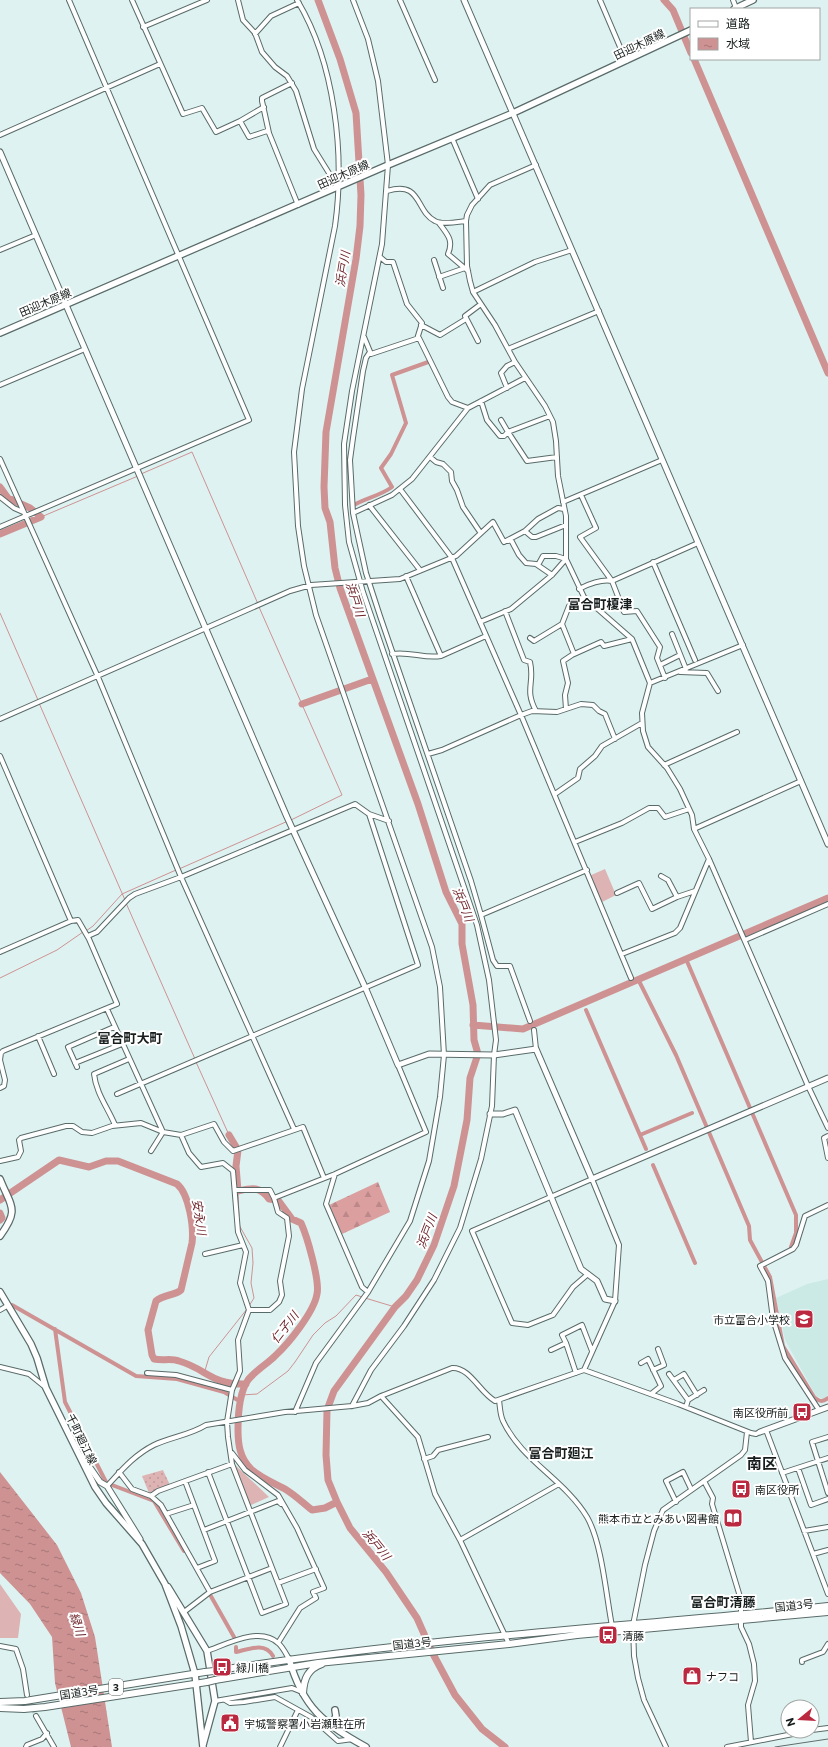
<svg xmlns="http://www.w3.org/2000/svg" width="828" height="1747" viewBox="0 0 828 1747" font-family="Commissioner,'Noto Sans JP',sans-serif">
<style>
.built{fill:#cbeae6}
.grass{fill:url(#grass-dots)}
.forest{fill:url(#forest-firs)}
.park{fill:#deb3b3}
.water{fill:url(#water-ripples)}
.lines{fill:none;stroke-linecap:round;stroke-linejoin:round}
.stream{stroke:#ce9293;stroke-width:1}
.canal{stroke:#ce9293;stroke-width:4}
.river{stroke:#ce9293;stroke-width:7}
.minor-tunnel{stroke:#b6c8c6;stroke-width:4;stroke-dasharray:4 2;stroke-linecap:butt}
.minor-casing{stroke:#596b69;stroke-width:6}
.tertiary-casing{stroke:#596b69;stroke-width:7}
.secondary-casing{stroke:#596b69;stroke-width:8}
.trunk-casing{stroke:#596b69;stroke-width:8}
.minor{stroke:#fff;stroke-width:4}
.tertiary{stroke:#fff;stroke-width:5}
.secondary{stroke:#fff;stroke-width:5.5}
.trunk{stroke:#fff;stroke-width:6}
.rail{stroke:#616d6c;stroke-width:1}
.trunk-bridge-casing{stroke:#596b69;stroke-width:8;stroke-linecap:butt}
.trunk-bridge{stroke:#fff;stroke-width:6}
.labels{text-anchor:middle;dominant-baseline:central;stroke-width:4;stroke-linejoin:round;paint-order:stroke}
.shield{fill:#fff;stroke:#5c6160;stroke-width:1}
.shield-label{font-size:10px;font-weight:bold;fill:#161d1c}
.street-label{font-size:11px;fill:#161d1c;stroke:#fff}
.poi-label{font-size:11px;fill:#161d1c;stroke:#fff;text-anchor:start}
.water-label{font-size:12px;font-style:italic;fill:#6d252b;stroke:#fff}
.quarter-label{font-size:13px;font-weight:bold;fill:#161d1c;stroke:#fff}
.district-label{font-size:15px;font-weight:bold;fill:#161d1c;stroke:#fff}
</style>
<defs>
<pattern id="grass-dots" width="8" height="8" patternUnits="userSpaceOnUse"><rect width="8" height="8" fill="#deb3b3"/><path d="M2 2h.1M6 6h.1" fill="none" stroke="#be9a99" stroke-width="1.8" stroke-linecap="round"/></pattern>
<pattern id="forest-firs" width="22" height="20" patternUnits="userSpaceOnUse"><rect width="22" height="20" fill="#dc9fa0"/><path d="M5 1l3.5 6h-7zM16 11l3.5 6h-7z" fill="#bc8889"/></pattern>
<pattern id="water-ripples" width="26" height="14" patternUnits="userSpaceOnUse"><rect width="26" height="14" fill="#ce9293"/><path d="M2 4q2-2 4 0t4 0M15 11q2-2 4 0t4 0" fill="none" stroke="#a67777"/></pattern>
</defs>
<rect width="100%" height="100%" fill="#def3f1"/>
<path class="built" d="M828,1279V1395L823,1399L816,1396L785,1340L776,1298L807,1284Z"/>
<path class="grass" d="M163,1470L170,1485L149,1493L142,1476Z"/>
<path class="forest" d="M378,1182L390,1212L342,1234L329,1205Z"/>
<path class="park" d="M605,869L616,895L602,902L589,876Z
M233,1463L269,1497L249,1506Z
M0,1584L21,1614L18,1638H0Z"/>
<path class="water" d="M0,1472L57,1545L81,1593L95,1637L112,1747H71L55,1683L52,1637L30,1604L0,1573Z"/>
<g class="lines">
<path class="stream" d="M141,474L192,452L258,604
M41,517L138,476
M259,607L342,795L291,820
M0,613L38,700
M39,703L125,900
M179,869L288,821
M126,903L195,1059
M86,931L93,926L122,894L176,870
M0,978L57,950L83,932
M196,1062L229,1135
M238,1191L239,1216
M239,1225L252,1248L253,1263L251,1283L254,1298L249,1306
M365,1298L395,1307
M204,1374L209,1357L247,1309
M242,1395L257,1394L288,1371L295,1362L313,1335L325,1323L336,1316L356,1295L362,1297"/>
<path class="canal" d="M352,506C365,498 380,496 392,487L381,468L391,454L406,423L392,375L431,361
M686,959L796,1215V1233L791,1247
M638,979L676,1055L749,1226L750,1240L770,1277L783,1346L814,1397C819,1401 822,1403 828,1398
M586,1010L646,1149
M640,1135L692,1113
M653,1165L695,1263
M12,1305L136,1376L177,1379L224,1392L241,1402
M55,1329L65,1402L106,1482
M112,1485L154,1501L184,1551
M208,1591L234,1637
M236,1647V1652C249,1649 265,1642 273,1656"/>
<path class="river" d="M318,0L340,59L356,113L361,195L360,226L356,259L326,432L324,487L325,508L330,522L335,568L340,588L418,804L446,892L462,924V944L473,1005L474,1040L478,1054L470,1078L467,1120L454,1186L434,1245L417,1280L406,1296L395,1307L334,1391L327,1410L326,1455L328,1480L337,1502L350,1528L386,1572L417,1618L432,1652L455,1695L482,1729L505,1747
M664,0L673,10L691,53
M694,59L828,373
M0,487L8,498L30,508L41,517L0,534
M302,704L372,679
M473,1025L523,1029L828,898
M229,1135L238,1150L236,1166L238,1191C252,1188 260,1186 269,1199L278,1200L292,1219L301,1223C307,1236 320,1281 317,1294C314,1312 289,1343 275,1356C267,1364 255,1371 248,1380C239,1393 238,1415 238,1430C238,1445 240,1458 251,1469C261,1478 274,1483 285,1489C295,1495 303,1503 312,1510L325,1508L337,1502
M0,1200L59,1160L89,1167L106,1161H118L177,1184C189,1194 194,1227 192,1243L181,1290C174,1296 164,1294 156,1301L148,1330L152,1355L154,1359C163,1361 171,1358 179,1361C207,1369 211,1385 246,1384
M0,1213L2,1218L0,1220"/>
<path class="minor-tunnel" d="M28,1698L36,1716"/>
<g class="minor-casing">
<path id="minor" d="M132,0L183,114L202,108L216,132L240,121L249,137L267,131L269,133
M238,0L243,20L255,33L262,52L275,67L287,76L296,91L314,149L337,186
M400,0L435,80
M600,0L626,61
M733,0L736,8
M143,27L207,0
M255,34L271,16L299,3
M292,83L262,98V101L269,133L298,205
M240,121L264,107
M0,135L160,64
M452,138L478,199
M536,165L490,185L472,205L467,215L466,221L467,266L470,281L473,292L495,325L515,362L545,406L553,422L556,441L558,476L566,516V559L584,597L632,639L650,683L642,713L643,731L648,747L667,768L680,789L692,815L694,829L709,859L808,1086L828,1128
M387,191C422,180 415,211 435,221C442,225 457,222 466,221
M439,223C447,234 454,240 448,254L468,271
M0,250L36,235
M380,257L386,262H393L407,304L422,323L417,339
M434,260L443,288
M439,277L465,268
M473,292L535,262L572,250
M421,325L440,335L466,319
M364,337L371,354L419,338L448,397L452,402L468,408
M478,341L465,316L481,304
M508,349L599,311
M370,352L366,358L363,371L353,438L350,460L353,513L366,573L380,616L471,881L481,915L493,960L497,966H510L530,1021
M0,385L85,349
M507,388L501,373L507,366L515,362
M481,401L487,420L500,436H504L508,432L501,420
M550,416L508,432L527,461L557,457
M430,457L436,462L443,464L451,472L452,481L457,490L463,507L480,532
M0,459L98,677L181,877L294,1129
M400,489L452,558L521,715L631,978
M581,495L596,528L580,537L612,581L624,612L637,611L660,647L657,658L665,678
M0,497L14,508L23,512
M563,502L662,460
M369,505L420,570
M353,513L392,495L412,479L468,408L525,378
M0,527L249,420L69,0
M525,531L538,519L558,508L564,509
M508,541L511,540L519,555L526,563L536,564L552,575
M653,562L695,660
M538,565L543,556H556L566,559
M579,589C588,584 602,579 612,581L698,543
M505,611L524,660L530,662C535,683 524,689 536,711
M480,622L511,609L552,575L566,559
M562,624L574,654
M672,634L686,669
M530,638L534,641L562,624L569,606L584,597
M392,654C410,651 424,659 441,656L406,576
M441,656L486,636
M660,665L680,655
M680,672L707,673L718,691
M650,683L743,645
M566,709L565,695L568,683L563,661L572,655L601,642L604,646L632,639
M0,719L290,591L311,585L400,579L456,556L493,522L504,542L525,531L532,537H536L566,525
M428,754L442,750L521,715L532,711L557,712L581,704L593,705L599,711L605,714L615,739
M0,756L71,921
M664,765L737,732
M555,794L578,778L580,769L595,756L602,746L642,723
M694,829L801,781
M575,842L622,823L649,808H658L665,817L689,809
M661,876L668,880L677,897L695,891
M617,893L639,883L652,909L677,897
M481,915L587,870
M88,936L97,932L129,898L135,894L181,877L355,804L369,814L389,821
M745,940L828,904
M0,952L71,921L78,920L89,939L117,1004L3,1051L1,1053L0,1060
M622,954L675,933L680,928L709,859
M107,1009L163,1132
M534,1030L536,1049
M38,1036L54,1074
M75,1063L122,1044
M77,1067L68,1047L114,1027
M0,1088L4,1086L5,1080L0,1060
M117,1094L418,965L369,814
M115,1125C108,1108 96,1093 94,1074L129,1059
M181,1135L189,1153L201,1167L223,1163L233,1171L238,1232L246,1252L240,1283L249,1310L238,1340L240,1371L232,1390L227,1422L228,1437L232,1464L286,1604L262,1613L208,1472
M828,1136L824,1138L828,1158
M151,1151L163,1132
M0,1161L18,1157L21,1151L19,1140L21,1138L66,1126H73L82,1132L92,1133L112,1126L141,1123L163,1132L181,1135L214,1124L224,1142L233,1151L303,1127L324,1178
M335,1174L326,1204L362,1287L368,1292
M235,1190H270L274,1198L278,1212L287,1218L289,1236L280,1281L282,1295L279,1302L270,1310H249
M274,1198L335,1174L426,1132L398,1065
M205,1254L243,1245
M0,1310L7,1306
M566,1343L576,1373
M551,1350L566,1343L562,1335L582,1325L592,1351
M641,1363L648,1359L661,1386L651,1394
M0,1367L29,1374L45,1387
M584,1370L615,1301L619,1245L592,1179L472,1231L512,1323L528,1325L553,1315L573,1287L588,1274
M653,1370L664,1365L658,1349
M147,1373L176,1375L232,1390
M669,1374L688,1400
M674,1380L684,1374L697,1395
M381,1396L418,1437L435,1494L460,1540L509,1644
M499,1400C500,1407 500,1415 503,1421C521,1460 565,1480 587,1517C602,1543 606,1595 612,1626
M352,1406L371,1370L404,1326L434,1280L460,1228L481,1159L492,1106L494,1055L496,1040L489,980L477,925L363,592L349,542L345,505L344,444L352,391L382,244L388,165L378,81L368,39L353,0
M686,1407L688,1400L704,1390
M819,1410L785,1358L773,1319L768,1281L760,1266L793,1249L796,1245L805,1216L828,1205
M295,1412L316,1363L368,1292L410,1221L429,1161L440,1097L444,1055L440,987L432,947L316,615L304,566L298,526L294,452L302,389L335,226C345,154 335,63 297,0
M766,1430L828,1594
M828,1437L812,1442L828,1493
M232,1453L245,1470L278,1495L297,1528L324,1588L313,1592L316,1598L300,1608L278,1643
M424,1459L433,1456L438,1450L488,1437
M798,1468L811,1505L828,1499
M119,1472L132,1489L151,1496L161,1505L210,1592
M782,1473L828,1458
M185,1481L215,1561L197,1568
M704,1481L713,1498L712,1504L741,1600V1627L749,1644L754,1664L755,1681L748,1705L751,1742
M107,1486C121,1471 134,1455 154,1445C171,1437 190,1435 206,1425L285,1412L352,1406L368,1403L381,1396L452,1368C470,1367 480,1393 495,1401L584,1370L678,1404L751,1433L756,1434L760,1432
M151,1496L158,1491L232,1464
M676,1502L666,1481L683,1472L691,1489
M166,1514L194,1505
M204,1530L278,1501L281,1504
M804,1531L828,1527
M460,1540L559,1484
M813,1554L828,1550
M278,1583L316,1569
M184,1612L210,1592L272,1568
M0,1646L16,1649L23,1669L27,1695
M207,1651C227,1644 260,1626 278,1643C283,1647 286,1654 289,1659
M802,1662V1660L823,1652L828,1644
M225,1700L230,1703L244,1702L275,1697L311,1717L338,1741L353,1739
M215,1701L292,1688L302,1692
M36,1716L54,1747
M812,1730L828,1728
M26,1747L27,1745L42,1739L47,1733
M280,1747L298,1710
M666,1747L644,1700L638,1678L634,1656L633,1625L645,1565L654,1531L663,1510L741,1455L745,1450L747,1432
M727,1747L808,1731"/>
</g>
<g class="tertiary-casing">
<path id="tertiary" d="M464,0L828,844
M0,152L287,817L365,987L398,1065L429,1054L494,1055L536,1049L592,1179L828,1078
M490,1114H503L515,1110L581,1269L597,1281L605,1299L615,1301
M760,1432L828,1407
M82,1456L100,1482L107,1486L140,1539"/>
</g>
<g class="secondary-casing">
<path id="secondary" d="M734,9L753,0
M0,333L388,165L513,113L691,30
M0,1179C11,1207 20,1209 0,1236
M0,1292L31,1344L37,1358L46,1388L95,1487L106,1503L142,1544L165,1584L181,1626L195,1674L203,1747
M168,1587L207,1651L215,1701L203,1745
M289,1659C303,1708 324,1724 366,1747
M325,1720L329,1722L334,1720L336,1716L335,1710"/>
</g>
<g class="trunk-casing">
<path id="trunk" d="M214,1671C417,1638 623,1627 828,1606
M215,1680L318,1663L509,1644L577,1635L828,1612
M303,1693C304,1678 308,1669 322,1664
M0,1702L25,1701L205,1672
M0,1708L24,1709L45,1707L207,1682"/>
</g>
<use href="#minor" class="minor"/>
<use href="#tertiary" class="tertiary"/>
<use href="#secondary" class="secondary"/>
<use href="#trunk" class="trunk"/>
<path class="rail" d="M775,1747L828,1739"/>
<g class="trunk-bridge-casing">
<path id="trunk-bridge" d="M205,1672L214,1671
M207,1682L215,1680"/>
</g>
<use href="#trunk-bridge" class="trunk-bridge"/>
</g>
<defs>
<g id="school-square" transform="scale(1)"><rect x="-9" y="-9" width="18" height="18" rx="4" fill="#ba293f" stroke="#fff"/><path d="M0-5L7-2L0 1L-7-2ZM-4 1L0 2.5L4 1V4Q0 6-4 4Z" fill="#fff"/></g>
<g id="bus-square" transform="scale(1)"><rect x="-9" y="-9" width="18" height="18" rx="4" fill="#ba293f" stroke="#fff"/><path d="M-5-6H5V4H4V6H2V4H-2V6H-4V4H-5ZM-3.5-4V0h7V-4ZM-3.5 1.2v1.5H-2V1.2ZM2 1.2v1.5H3.5V1.2Z" fill="#fff"/></g>
<g id="library-square" transform="scale(1)"><rect x="-9" y="-9" width="18" height="18" rx="4" fill="#ba293f" stroke="#fff"/><path d="M-6-4Q-3-5.5-.7-3.5V5Q-3 3-6 4ZM6-4Q3-5.5 .7-3.5V5Q3 3 6 4Z" fill="#fff"/></g>
<g id="shop-square" transform="scale(1)"><rect x="-9" y="-9" width="18" height="18" rx="4" fill="#ba293f" stroke="#fff"/><path d="M-5-2.5h2.3a2.7 3.5 0 0 1 5.4 0H5L5.5 6h-11ZM-1.5-2.5h3a1.5 2.3 0 0 0-3 0Z" fill="#fff"/></g>
<g id="civic-square" transform="scale(1)"><rect x="-9" y="-9" width="18" height="18" rx="4" fill="#ba293f" stroke="#fff"/><path d="M-.6-6.5H3V-4.5H.6V-3L4-1V1h2V6H-6V1h2V-1L-.6-3ZM-1.2 2.5V6h2.4V2.5Z" fill="#fff"/></g>
</defs>
<g fill-rule="evenodd">
<use href="#school-square" x="804" y="1319"/>
<use href="#bus-square" x="802" y="1412"/>
<use href="#bus-square" x="741" y="1489"/>
<use href="#library-square" x="733" y="1518"/>
<use href="#bus-square" x="608" y="1635"/>
<use href="#bus-square" x="222" y="1667"/>
<use href="#shop-square" x="692" y="1676"/>
<use href="#civic-square" x="230" y="1723"/>
</g>
<g class="labels">
<rect class="shield" x="109" y="1679" width="14" height="16" rx="3"/>
<g class="shield-label">
<text x="116" y="1687">3</text>
</g>
<g class="street-label">
<text transform="translate(639 44) rotate(-26)">田迎木原線</text>
<text transform="translate(343 174) rotate(-24)">田迎木原線</text>
<text transform="translate(45 302) rotate(-23)">田迎木原線</text>
<text transform="translate(82 1439) rotate(64)">千町廻江線</text>
<text transform="translate(794 1605) rotate(-6)">国道3号</text>
<text transform="translate(412 1643) rotate(-6)">国道3号</text>
<text transform="translate(79 1692) rotate(-9)">国道3号</text>
</g>
<g class="poi-label">
<text x="790" y="1319" text-anchor="end">市立富合小学校</text>
<text x="788" y="1412" text-anchor="end">南区役所前</text>
<text x="755" y="1489">南区役所</text>
<text x="719" y="1518" text-anchor="end">熊本市立とみあい図書館</text>
<text x="622" y="1635">清藤</text>
<text x="236" y="1667">緑川橋</text>
<text x="706" y="1676">ナフコ</text>
<text x="244" y="1723">宇城警察署小岩瀬駐在所</text>
</g>
<g class="water-label">
<text transform="translate(342 269) rotate(-81)">浜戸川</text>
<text transform="translate(356 599) rotate(72)">浜戸川</text>
<text transform="translate(464 904) rotate(68)">浜戸川</text>
<text transform="translate(200 1217) rotate(82)">安永川</text>
<text transform="translate(426 1231) rotate(-69)">浜戸川</text>
<text transform="translate(284 1327) rotate(-52)">仁子川</text>
<text transform="translate(377 1544) rotate(51)">浜戸川</text>
<text transform="translate(78 1624) rotate(72)">緑川</text>
</g>
<g class="quarter-label">
<text x="600" y="604">富合町榎津</text>
<text x="130" y="1038">富合町大町</text>
<text x="561" y="1453">富合町廻江</text>
<text x="723" y="1602">富合町清藤</text>
</g>
<g class="district-label">
<text x="762" y="1463">南区</text>
</g>
</g>
<rect x="690" y="8" width="130" height="52" fill="#ffffff" stroke="#a2a5a4"/>
<rect x="698" y="21" width="20" height="6" fill="#ffffff" stroke="#a2a5a4"/>
<text x="726" y="28" font-size="12" fill="#161d1c">道路</text>
<rect x="698" y="38" width="20" height="12" fill="url(#water-ripples)" stroke="#a2a5a4"/>
<text x="726" y="48" font-size="12" fill="#161d1c">水域</text>
<g transform="translate(800 1719) rotate(252)"><circle r="19" fill="#ffffff" stroke="#a2a5a4"/>
<path d="M0-3L7 15L0 10L-7 15Z" fill="#ba293f"/>
<text y="-6" font-size="11" font-weight="bold" text-anchor="middle" fill="#161d1c">N</text>
</g>
</svg>
